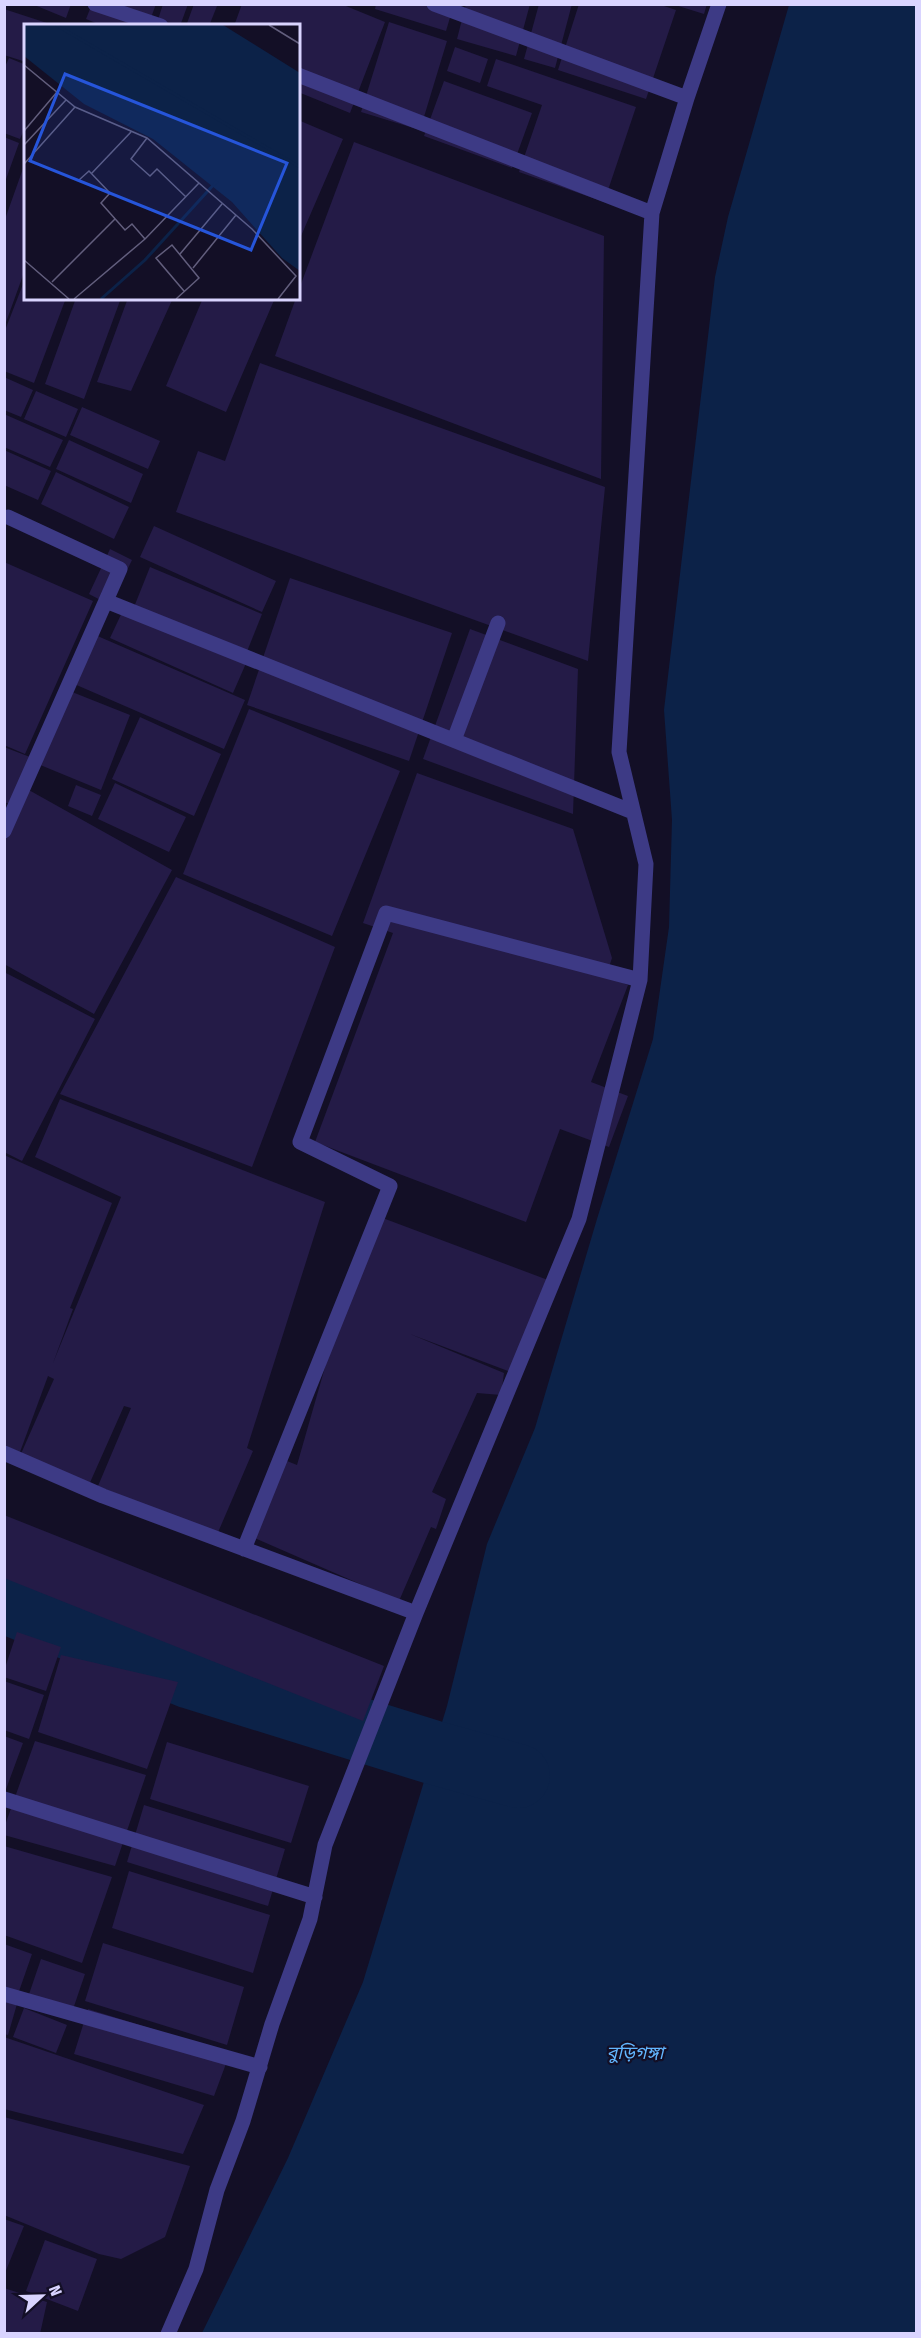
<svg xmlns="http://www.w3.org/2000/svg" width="921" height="2338" viewBox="0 0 921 2338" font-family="'Fira Sans Condensed','Noto Sans Bengali',sans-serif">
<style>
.water{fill:#0c2248}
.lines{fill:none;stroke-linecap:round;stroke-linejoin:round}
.river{stroke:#0c2248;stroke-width:64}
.building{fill:#241b47}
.minor{stroke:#3d3a85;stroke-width:15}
.labels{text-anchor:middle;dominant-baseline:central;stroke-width:4.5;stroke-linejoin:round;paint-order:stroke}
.water-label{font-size:18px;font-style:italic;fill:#62b6ff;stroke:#130f26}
.inset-river{fill:none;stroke:#0c2248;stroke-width:3}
.inset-road{fill:none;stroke:#625e7d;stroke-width:1.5}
.view{fill:#2655da;fill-opacity:0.15;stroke:#2655da;stroke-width:3}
.inset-edge{fill:none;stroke:#d9d4ff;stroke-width:3}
</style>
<rect width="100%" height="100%" fill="#130f26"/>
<path class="water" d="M789,5H916V2333H202L288,2158L363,1982L447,1706L487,1544L535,1428L597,1219L653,1039L669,927L672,820L664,710L715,277L728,217Z"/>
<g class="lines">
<path class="river" d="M4,1601L191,1677L432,1752L518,1776"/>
</g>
<path class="building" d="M32,4H71L66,18Z
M92,4H156L148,26H103L86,19Z
M163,4H188L180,26H156Z
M194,4L217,6L209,26H186Z
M242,4H341L385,22L350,113L298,92V26H234Z
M376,4H454L446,31L375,9Z
M466,4H530L516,56L457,39Z
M539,4H572L555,68L524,59Z
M579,4H658L676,10L646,99L558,70Z
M672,4H707L704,14Z
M4,9L53,25L26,26V62L4,55Z
M389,22L447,41L420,130L361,112Z
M455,47L488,59L480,83L447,71Z
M9,58L26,65V125L20,139L4,133V69Z
M496,59L636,107L604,202L519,172L542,105L487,86Z
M444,81L532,113L512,168L424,136Z
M298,120L343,139L298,243Z
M4,137L19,143L5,182H4Z
M354,142L604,236L601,479L275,356L296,298H298V292Z
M25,163L26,267L5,325L4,222Z
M25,279L26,298H66L34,383L4,371V333Z
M76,298H121L84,399L45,384Z
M128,298H173L131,391L97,382Z
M203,298H275L226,412L166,386Z
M260,363L605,487L588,661L176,512L198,451L225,461Z
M4,377L33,390L21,417L4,410Z
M36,391L78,409L66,437L24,419Z
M82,407L160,441L148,469L70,435Z
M4,414L63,440L50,467L4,447Z
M69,440L143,474L131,503L56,469Z
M4,450L51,471L38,500L4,485Z
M56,472L129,507L114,539L41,504Z
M154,526L276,581L262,612L140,557Z
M110,549L132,560L110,605L89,594Z
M4,562L93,601L25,754L4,745Z
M150,567L262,614L246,654L134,607Z
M290,578L452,633L409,761L247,705Z
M125,606L247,661L233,693L110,638Z
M470,629L578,669L573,814L423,759Z
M86,631L245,700L224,749L65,680Z
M62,688L130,715L101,790L33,762Z
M249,709L400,771L332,936L183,874Z
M140,717L221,754L194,816L112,779Z
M4,747L30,757L12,805L4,802Z
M417,773L573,829L612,958L606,976L628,985L591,1082L628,1096L609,1147L560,1129L526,1222L315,1142L393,933L363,923Z
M115,783L186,817L169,852L98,819Z
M76,785L101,795L92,816L68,806Z
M27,789L172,870L94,1014L4,964V830Z
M176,877L335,947L252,1167L60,1094Z
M4,972L95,1019L22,1161L4,1152Z
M60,1099L325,1202L247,1448L253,1451L216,1537L98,1486L131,1408L124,1406L88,1487L20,1456L54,1379L48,1376L20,1452L4,1445V1155L112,1203L70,1308L73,1309L53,1363L121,1197L35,1157Z
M380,1217L556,1283L521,1376L410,1334L504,1373L501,1395L477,1393L432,1492L446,1499L436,1529L431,1527L399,1601L250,1536L282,1459L297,1465L342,1308Z
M4,1515L384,1666L363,1721L4,1578Z
M17,1632L61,1647L46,1691L4,1677V1671Z
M61,1655L178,1682L147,1769L38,1732Z
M4,1681L44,1695L29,1739L4,1730Z
M4,1736L23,1743L5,1792H4Z
M35,1741L146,1775L115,1866L4,1835V1828Z
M167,1742L309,1786L291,1843L150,1799Z
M144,1805L285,1849L268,1906L127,1862Z
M4,1846L112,1877L82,1963L4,1935Z
M129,1871L270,1915L253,1973L112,1928Z
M103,1943L244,1987L227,2045L85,2001Z
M4,1944L32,1954L17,1997L4,1993Z
M41,1959L85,1974L70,2018L26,2003Z
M4,2000L17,2004L8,2035L4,2034Z
M24,2008L67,2025L56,2053L13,2037Z
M88,2009L230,2053L214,2096L74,2054Z
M4,2037L204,2105L183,2154L4,2109Z
M4,2117L190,2166L165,2237L121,2259L99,2254L4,2215Z
M4,2219L24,2226L5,2273H4Z
M45,2240L97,2259L78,2311L26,2291Z
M4,2288L47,2302L40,2334H4Z"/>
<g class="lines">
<path class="minor" d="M95,4L161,26
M434,4L687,98
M298,75L652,213
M106,601L633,812
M454,740L498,623
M4,831L120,569L8,517
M4,1453L103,1496L416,1613
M244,1549L390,1186L300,1142L386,913L640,980
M4,1799L315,1897
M4,1994L260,2067
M168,2334L196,2269L217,2190L243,2121L272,2024L310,1919L325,1845L416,1613L579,1219L640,980L646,864L619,752L652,213L687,98L719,4"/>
</g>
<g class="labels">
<g class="water-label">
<text x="635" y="2053">বুড়িগঙ্গা</text>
</g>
</g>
<g transform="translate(24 24)">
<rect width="276" height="276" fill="#130f26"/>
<path d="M0,1H199L276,49V247L258,234L208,178L129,115L60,80L0,32Z" fill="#0c2248"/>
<path class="inset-river" d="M32,1L276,143M77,275L121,236L193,157"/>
<path class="inset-road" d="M245,1L276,20M0,41L51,83L123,114L228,205L272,252L254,275M0,107L33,68M123,114L107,135L126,152L133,145L162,173M0,121L42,76M0,140L51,83M67,150L107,108M55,156L65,147L86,169L77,179L101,206L108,200L121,215M156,230L198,180M0,236L45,275M169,244L212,191M28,258L91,195M50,275L121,215L175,159M152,275L163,265L175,254L148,221L132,234L160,267"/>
<path class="view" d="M41,50L263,139L227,226L6,137Z"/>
<rect width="276" height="276" class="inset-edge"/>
</g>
<rect width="921" height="2338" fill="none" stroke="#d9d4ff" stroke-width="12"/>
<g transform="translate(42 2296) rotate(68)" stroke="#130f26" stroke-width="4.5" paint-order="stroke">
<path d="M0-4.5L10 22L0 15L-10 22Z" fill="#d9d4ff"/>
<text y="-9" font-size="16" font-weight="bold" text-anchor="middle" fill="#d9d4ff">N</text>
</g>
</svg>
